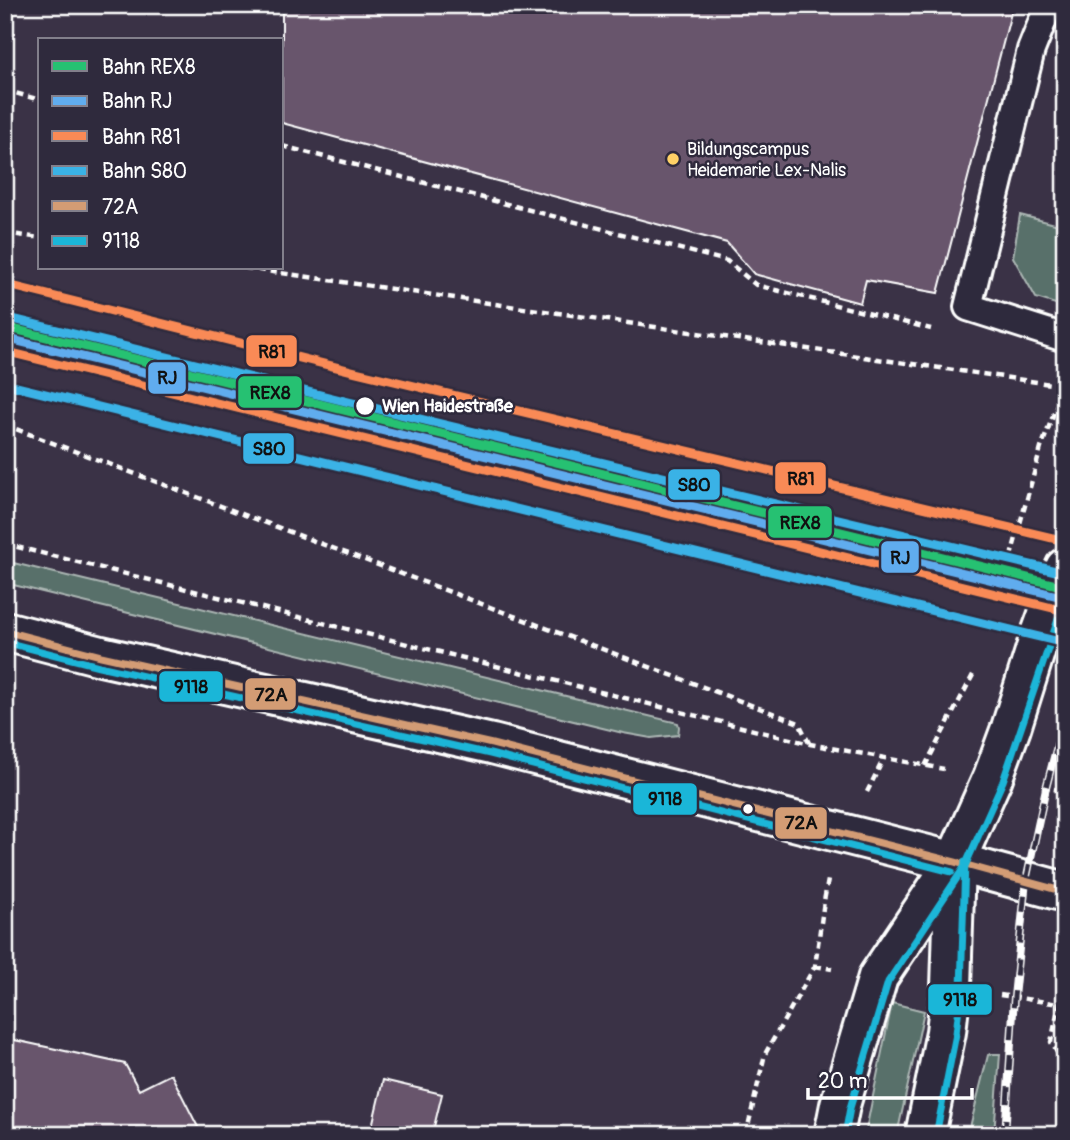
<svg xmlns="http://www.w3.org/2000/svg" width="1070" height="1140" viewBox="0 0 1070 1140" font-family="Pangolin,sans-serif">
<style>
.green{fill:#586f6a;stroke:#acb7b4;stroke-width:2}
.building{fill:#67546c;stroke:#fff;stroke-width:2}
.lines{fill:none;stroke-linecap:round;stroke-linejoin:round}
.service-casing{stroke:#fff;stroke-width:32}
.tertiary-casing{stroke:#fff;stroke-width:44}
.secondary-casing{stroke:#fff;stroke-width:44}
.primary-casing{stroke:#fff;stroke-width:44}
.path{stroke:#fff;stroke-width:4.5;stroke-dasharray:7 5;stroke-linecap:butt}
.service{stroke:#2f2a3d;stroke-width:26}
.tertiary{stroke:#2f2a3d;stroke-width:38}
.secondary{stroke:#2f2a3d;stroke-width:38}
.primary{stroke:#2f2a3d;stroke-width:38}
.rail-casing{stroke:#fff;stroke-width:8}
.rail{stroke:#2f2a3d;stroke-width:5;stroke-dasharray:16;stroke-linecap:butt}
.bus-1-casing{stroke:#2f2a3d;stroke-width:12}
.bus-2-casing{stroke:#2f2a3d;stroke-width:12}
.bus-1{stroke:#d39c74;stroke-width:7}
.bus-2{stroke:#1ab6d8;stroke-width:7}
.rail-1-casing{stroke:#2f2a3d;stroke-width:14}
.rail-2-casing{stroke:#2f2a3d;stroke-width:14}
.rail-3-casing{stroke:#2f2a3d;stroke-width:14}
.rail-4-casing{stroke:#2f2a3d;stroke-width:14}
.rail-1{stroke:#26c172;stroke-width:9}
.rail-2{stroke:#60acee;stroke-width:9}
.rail-3{stroke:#f98a56;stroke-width:9}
.rail-4{stroke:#3ab2e6;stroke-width:9}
.poi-dot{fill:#ffd166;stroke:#2f2a3d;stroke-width:2.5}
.stop-dot{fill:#fff;stroke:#2f2a3d;stroke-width:2.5}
.labels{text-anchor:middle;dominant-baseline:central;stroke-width:5;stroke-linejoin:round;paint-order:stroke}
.poi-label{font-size:18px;fill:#fff;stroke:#2f2a3d;text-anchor:start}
.stop-label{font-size:18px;font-weight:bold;fill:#fff;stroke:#2f2a3d;text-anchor:start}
.line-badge{stroke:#2f2a3d;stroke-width:2.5}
.pale-badge-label{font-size:19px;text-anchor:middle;font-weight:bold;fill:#111}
</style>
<rect width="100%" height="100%" fill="#3a3246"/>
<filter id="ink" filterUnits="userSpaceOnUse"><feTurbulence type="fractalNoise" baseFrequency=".0143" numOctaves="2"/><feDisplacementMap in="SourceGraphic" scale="14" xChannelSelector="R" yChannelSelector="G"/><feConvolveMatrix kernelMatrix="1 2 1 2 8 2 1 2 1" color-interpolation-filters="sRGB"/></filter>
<g filter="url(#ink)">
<path class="green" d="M1065,205V307L1036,298L1013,257L1020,215L1059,225Z
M5,561L678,723L679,727L678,735L651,738L623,733L5,583Z
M892,1003L924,1011L897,1135H865Z
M991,1054H1000L994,1135H968L988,1055Z"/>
<path class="building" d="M282,5H1013L938,293L866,280L860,303L754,274L727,243L282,123Z
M5,1038L125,1064L139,1090L171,1074L202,1135H5Z
M383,1080L442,1094L432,1135H370Z"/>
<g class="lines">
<g class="service-casing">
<path id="service" d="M1049,5L1031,50L968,307L1065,338"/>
</g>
<g class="tertiary-casing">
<path id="tertiary" d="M955,862L993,777L1011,728L1038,642L1065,568"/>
</g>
<g class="secondary-casing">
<path id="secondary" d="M5,631L101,656L492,744L955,862"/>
</g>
<g class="primary-casing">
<path id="primary" d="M955,862L1065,892
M834,1135L840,1105L878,977L955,862
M925,1135L946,1032L951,987L955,862"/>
</g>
<path class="path" d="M5,90L40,100
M282,146L727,261L756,285L931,329
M5,233L40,238
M246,268L1065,386
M5,425L799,723L809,743
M5,544L810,744L944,769
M1001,592L1041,448L1064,386
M925,766L974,673
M1042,787L1065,791
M867,792L884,758
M815,966L832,969
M1065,978L1051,1042L1065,1066
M1000,995L1065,1005
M746,1135L765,1054L815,966L824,901L828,880"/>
<use href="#service" class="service"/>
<use href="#tertiary" class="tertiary"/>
<use href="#secondary" class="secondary"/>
<use href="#primary" class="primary"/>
<g class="rail-casing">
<path id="rail" d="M1005,1135L1014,997L1026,881L1046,788L1065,715"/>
</g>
<use href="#rail" class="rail"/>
<g class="bus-1-casing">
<path id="bus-1" d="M5,631L101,656L492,744L955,862L1065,892"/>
</g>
<g class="bus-2-casing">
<path id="bus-2" d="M5,642L99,666L490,754L952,872
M845,1135L850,1108L888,982L965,866L1003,781L1065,599
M936,1135L956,1034L961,988L965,862"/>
</g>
<use href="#bus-1" class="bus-1"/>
<use href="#bus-2" class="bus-2"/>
<g class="rail-1-casing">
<path id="rail-1" d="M5,327L1065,587"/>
</g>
<g class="rail-2-casing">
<path id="rail-2" d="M5,338L1062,597"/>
</g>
<g class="rail-3-casing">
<path id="rail-3" d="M8,285L356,372L1065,541
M8,352L1065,611"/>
</g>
<g class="rail-4-casing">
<path id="rail-4" d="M5,317L349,402L1060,572
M5,384L1060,642"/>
</g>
<use href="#rail-1" class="rail-1"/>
<use href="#rail-2" class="rail-2"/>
<use href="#rail-3" class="rail-3"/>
<use href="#rail-4" class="rail-4"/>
</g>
</g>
<circle class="poi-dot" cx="673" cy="159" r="7"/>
<g class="stop-dot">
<circle cx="365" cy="406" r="10"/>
<circle cx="748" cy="809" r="6"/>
</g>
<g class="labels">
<g class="poi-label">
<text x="687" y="149">Bildungscampus<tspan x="687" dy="21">Heidemarie Lex-Nalis</tspan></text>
</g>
<g class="stop-label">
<text x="382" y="406">Wien Haidestraße</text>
</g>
</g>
<g class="line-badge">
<rect x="245" y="334" width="53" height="34" rx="7" fill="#f98a56"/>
<rect x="147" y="361" width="40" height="34" rx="7" fill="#60acee"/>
<rect x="237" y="375" width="66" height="34" rx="7" fill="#26c172"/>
<rect x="242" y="432" width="53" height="33" rx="7" fill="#3ab2e6"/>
<rect x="774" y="461" width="53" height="34" rx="7" fill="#f98a56"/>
<rect x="667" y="468" width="54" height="33" rx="7" fill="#3ab2e6"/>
<rect x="767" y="505" width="66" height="34" rx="7" fill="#26c172"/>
<rect x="880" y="540" width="40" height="34" rx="7" fill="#60acee"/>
<rect x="158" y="670" width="66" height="33" rx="7" fill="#1ab6d8"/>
<rect x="244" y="677" width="53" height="34" rx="7" fill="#d39c74"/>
<rect x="632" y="782" width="66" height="34" rx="7" fill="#1ab6d8"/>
<rect x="774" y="806" width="54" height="34" rx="7" fill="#d39c74"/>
<rect x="927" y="983" width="66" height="33" rx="7" fill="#1ab6d8"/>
</g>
<g class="pale-badge-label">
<text x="272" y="358">R81</text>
<text x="167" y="384">RJ</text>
<text x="270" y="399">REX8</text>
<text x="269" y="455">S80</text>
<text x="801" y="485">R81</text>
<text x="694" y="491">S80</text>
<text x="800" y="529">REX8</text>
<text x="900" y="564">RJ</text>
<text x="191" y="693">9118</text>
<text x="271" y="701">72A</text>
<text x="665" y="805">9118</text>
<text x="801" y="829">72A</text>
<text x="960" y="1006">9118</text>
</g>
<rect width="1070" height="1140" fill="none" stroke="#2f2a3d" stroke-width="28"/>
<rect x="14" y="14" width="1042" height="1112" fill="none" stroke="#fff" stroke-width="2.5" filter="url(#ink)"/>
<rect x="38" y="38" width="245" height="231" fill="#2f2a3d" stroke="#827f8b" stroke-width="2"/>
<rect x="52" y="61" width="35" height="10" fill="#26c172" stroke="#827f8b" stroke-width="2"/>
<text x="102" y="74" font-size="21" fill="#ffffff">Bahn REX8</text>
<rect x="52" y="96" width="35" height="10" fill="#60acee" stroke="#827f8b" stroke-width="2"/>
<text x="102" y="108" font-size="21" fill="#ffffff">Bahn RJ</text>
<rect x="52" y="131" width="35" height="10" fill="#f98a56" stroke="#827f8b" stroke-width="2"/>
<text x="102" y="144" font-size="21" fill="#ffffff">Bahn R81</text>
<rect x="52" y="166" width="35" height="10" fill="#3ab2e6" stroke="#827f8b" stroke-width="2"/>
<text x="102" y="178" font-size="21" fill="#ffffff">Bahn S80</text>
<rect x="52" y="201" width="35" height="10" fill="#d39c74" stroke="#827f8b" stroke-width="2"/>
<text x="102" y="214" font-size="21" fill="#ffffff">72A</text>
<rect x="52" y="236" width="35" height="10" fill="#1ab6d8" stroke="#827f8b" stroke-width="2"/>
<text x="102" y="248" font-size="21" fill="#ffffff">9118</text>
<path d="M808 1088v10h164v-10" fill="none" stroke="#ffffff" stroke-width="3.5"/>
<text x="818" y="1088" font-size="21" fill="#ffffff" stroke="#2f2a3d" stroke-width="5" paint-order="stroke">20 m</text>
</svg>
